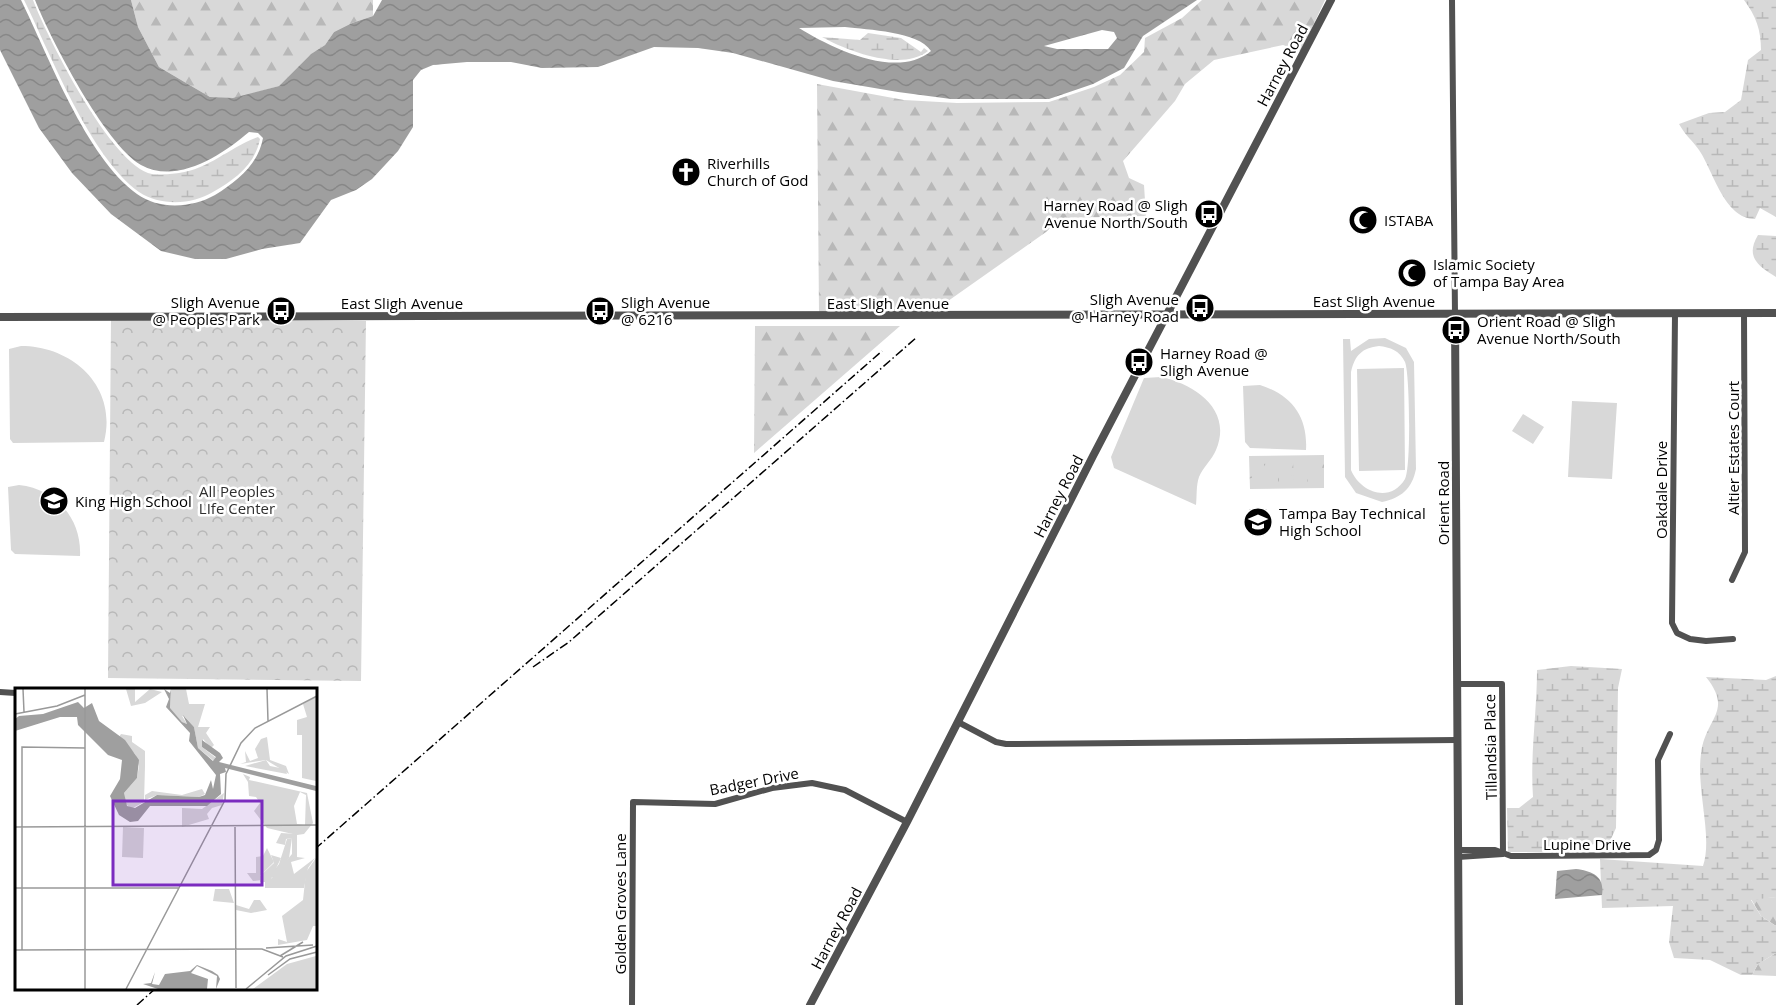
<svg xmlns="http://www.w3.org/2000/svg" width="1776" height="1005" viewBox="0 0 1776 1005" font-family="'Open Sans',sans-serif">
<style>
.forest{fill:url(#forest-firs)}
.wetland{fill:url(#wetland-marsh)}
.park{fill:url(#park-crowns)}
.pitch{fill:#d8d8d8;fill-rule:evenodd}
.water{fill:url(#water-waves);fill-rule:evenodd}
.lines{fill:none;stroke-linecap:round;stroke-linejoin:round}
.minor{stroke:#515151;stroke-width:6}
.tertiary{stroke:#515151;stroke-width:8}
.rail{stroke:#000;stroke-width:1.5;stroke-dasharray:9 3 1.5 3;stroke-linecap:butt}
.labels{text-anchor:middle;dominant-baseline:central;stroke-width:5;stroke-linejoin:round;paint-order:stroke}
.street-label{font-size:15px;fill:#000;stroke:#fff}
.poi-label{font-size:15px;fill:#000;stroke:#fff;text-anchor:start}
.park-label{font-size:15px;fill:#2f2f2f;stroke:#fff}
.inset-road{fill:none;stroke:#999;stroke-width:1.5}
.view{fill:#7b2cbf;fill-opacity:0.15;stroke:#7b2cbf;stroke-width:3}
.inset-edge{fill:none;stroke:#000;stroke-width:3}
</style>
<defs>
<pattern id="forest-firs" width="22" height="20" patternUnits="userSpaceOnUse" patternTransform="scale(1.5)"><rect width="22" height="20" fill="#d8d8d8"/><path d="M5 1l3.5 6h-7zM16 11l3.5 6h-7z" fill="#b8b8b8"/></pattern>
<pattern id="wetland-marsh" width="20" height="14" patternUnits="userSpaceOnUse" patternTransform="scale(1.5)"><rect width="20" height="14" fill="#d8d8d8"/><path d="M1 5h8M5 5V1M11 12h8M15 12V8" fill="none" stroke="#b8b8b8"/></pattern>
<pattern id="park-crowns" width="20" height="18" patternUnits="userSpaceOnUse" patternTransform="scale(1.5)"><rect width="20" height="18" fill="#d8d8d8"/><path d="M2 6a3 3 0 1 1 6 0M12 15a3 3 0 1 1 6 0" fill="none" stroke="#b8b8b8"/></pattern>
<pattern id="water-waves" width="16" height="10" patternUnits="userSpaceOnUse" patternTransform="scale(1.5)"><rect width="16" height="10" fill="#9f9f9f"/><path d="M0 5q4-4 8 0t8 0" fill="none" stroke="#878787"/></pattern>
</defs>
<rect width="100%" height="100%" fill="#fff"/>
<path class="forest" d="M131,0H373V16L352,23L334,32L325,45L311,54L279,86L233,99L210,97L159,67L138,27Z
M1202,0H1325L1301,51L1283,45L1214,60L1185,84L1175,101L1123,161L1129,178L1144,185L1146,216L1060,218L1046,232L931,313H819L817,84L904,100L957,103L1049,102L1094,87L1120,75L1144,52L1145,38L1182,18Z
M755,326H900L754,453Z
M1776,897V926L1761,916L1751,899Z
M1776,953V976L1752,975L1758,964Z"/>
<path class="wetland" d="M24,0H33C47,37 112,167 152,174C159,175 172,174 179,173C209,169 230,147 258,137L260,139C255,165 234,180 213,192C192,205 160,206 139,192C90,157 51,55 24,0Z
M1744,0H1776V217L1760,208L1755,219C1724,219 1713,170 1699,150C1692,140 1685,135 1679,124L1709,113L1725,112L1741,100L1748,60L1761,50C1761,30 1756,16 1744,0Z
M868,33L901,38L921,52L924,48L928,51C902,72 847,51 822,37L860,40Z
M1758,235L1776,236V277C1758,266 1745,257 1758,235Z
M1571,666L1622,669L1618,688L1616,828L1610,841L1579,847L1578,852H1508L1507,808H1519L1533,797C1530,755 1537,712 1537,670Z
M1776,676V897L1751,900L1761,916L1776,926V953L1758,964L1752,975H1741L1710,960L1674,958L1669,942L1673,906L1602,908L1600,859L1703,866C1713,837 1696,789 1701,754C1705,718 1734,712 1706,677L1766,680Z"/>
<path class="park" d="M111,319L366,321L361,681L108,678Z
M1324,455V488L1250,489L1249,456Z"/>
<path class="pitch" d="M1385,338L1406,348L1414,362L1416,469C1412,489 1401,498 1382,502L1356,493L1345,477L1343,339H1350L1351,351L1369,339ZM1379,346C1390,347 1400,351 1405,362C1410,374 1411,469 1405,479C1390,504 1360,492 1351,470V372C1355,355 1362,348 1379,346Z
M21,346C73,346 118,387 104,442L13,443L10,439L9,349Z
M1404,368L1405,470L1359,471L1357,369Z
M1161,377C1195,384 1233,410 1216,450C1212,460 1203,467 1199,477C1196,485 1197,497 1196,505L1114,468L1111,457L1144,378Z
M1260,385C1292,395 1308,417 1306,450L1250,448L1245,442L1243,386Z
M1572,401L1617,403L1612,479L1568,477Z
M1523,414L1544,427L1533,444L1512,431Z
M1291,460L1292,483H1279V461Z
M1306,460V483H1294L1293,460Z
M1308,460H1320L1321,483H1308Z
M1252,461H1264V483L1252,484Z
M1265,461H1278V483H1266Z
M19,485C56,489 82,519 80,556L15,554L11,550L8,487Z"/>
<path class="water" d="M0,0H21C49,57 86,157 137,194C159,210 192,208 215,195C237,181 258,165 263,138L258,133L249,132C222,155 177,185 141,165C105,144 51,40 35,0H131L138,27L159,67L210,97L233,98L279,86L311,54L325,45L334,32L352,23L373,16L382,0H1197L1143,36L1124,68L1093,84L1049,99H951L898,92L833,81L733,53L698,48L654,47L598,67L542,68L511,62H467L433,65L421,70L413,80V127L398,151L372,179L356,190L331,200L300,243L262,249L226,259H195L161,251L111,214L72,173L39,128L0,50ZM845,27C868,30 918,31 931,51C897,80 831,48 799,28ZM1102,30L1114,32L1117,38L1108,49H1057L1044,46Z
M1576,869C1592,871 1605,876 1602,895L1555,899L1557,871Z"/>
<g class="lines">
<path class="minor" d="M1452,0L1455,314
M1675,314L1672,623L1677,633L1690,639L1706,641L1733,639
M1732,580L1745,552L1744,313
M1457,684H1502L1503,854
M0,692L16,693
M958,722L996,742L1006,744L1457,740
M1458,850H1495L1511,856L1649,855L1656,850L1659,840L1658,760L1670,734
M1458,857L1503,854
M632,1005L633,802L715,804L772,788L812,783L845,790L907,822"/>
<path class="tertiary" d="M1455,314L1459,1005
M0,317L1776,313
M810,1005L907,822L1093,456L1331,0"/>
<path class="rail" d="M533,667L569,642L917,337
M315,849L882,351
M137,1005L156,988"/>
</g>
<defs>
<g id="church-disc" transform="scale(1.5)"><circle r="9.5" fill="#000" stroke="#fff"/><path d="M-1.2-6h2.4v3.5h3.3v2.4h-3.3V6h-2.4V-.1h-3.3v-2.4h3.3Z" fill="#fff"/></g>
<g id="bus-disc" transform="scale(1.5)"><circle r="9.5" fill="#000" stroke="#fff"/><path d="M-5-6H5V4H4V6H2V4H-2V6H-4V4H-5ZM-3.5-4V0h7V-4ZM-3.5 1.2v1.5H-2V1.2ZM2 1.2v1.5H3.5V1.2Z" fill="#fff"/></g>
<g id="mosque-disc" transform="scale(1.5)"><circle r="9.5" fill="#000" stroke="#fff"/><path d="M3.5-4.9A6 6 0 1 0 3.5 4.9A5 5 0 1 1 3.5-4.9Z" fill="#fff"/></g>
<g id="school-disc" transform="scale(1.5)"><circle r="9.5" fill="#000" stroke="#fff"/><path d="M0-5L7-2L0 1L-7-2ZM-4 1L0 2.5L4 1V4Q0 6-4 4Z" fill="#fff"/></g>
</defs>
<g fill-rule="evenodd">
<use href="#church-disc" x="686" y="172"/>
<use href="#bus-disc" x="1209" y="214"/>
<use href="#mosque-disc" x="1363" y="220"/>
<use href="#mosque-disc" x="1412" y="273"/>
<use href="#bus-disc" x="1200" y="308"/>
<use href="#bus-disc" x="281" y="311"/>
<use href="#bus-disc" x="600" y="311"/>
<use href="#bus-disc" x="1456" y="330"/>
<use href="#bus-disc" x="1139" y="362"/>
<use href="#school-disc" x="54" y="501"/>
<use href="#school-disc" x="1258" y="522"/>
</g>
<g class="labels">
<g class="street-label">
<text transform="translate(1282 65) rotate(-62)">Harney Road</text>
<text x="1374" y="301">East Sligh Avenue</text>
<text x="402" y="303">East Sligh Avenue</text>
<text x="888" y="303">East Sligh Avenue</text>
<text transform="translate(1733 448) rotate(-90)">Altier Estates Court</text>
<text transform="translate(1661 490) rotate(-90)">Oakdale Drive</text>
<text transform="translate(1058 496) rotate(-63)">Harney Road</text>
<text transform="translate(1443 503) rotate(-90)">Orient Road</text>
<text transform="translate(1490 747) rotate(-91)">Tillandsia Place</text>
<text transform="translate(754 781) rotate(-11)">Badger Drive</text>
<text x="1587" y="844">Lupine Drive</text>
<text transform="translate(620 904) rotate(-90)">Golden Groves Lane</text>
<text transform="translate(836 928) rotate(-62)">Harney Road</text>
</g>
<g class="poi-label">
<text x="707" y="163">Riverhills<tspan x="707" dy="17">Church of God</tspan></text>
<text x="1188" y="205" text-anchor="end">Harney Road @ Sligh<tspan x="1188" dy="17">Avenue North/South</tspan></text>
<text x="1384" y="220">ISTABA</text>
<text x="1433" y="264">Islamic Society<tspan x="1433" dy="17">of Tampa Bay Area</tspan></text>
<text x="1179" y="299" text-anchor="end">Sligh Avenue<tspan x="1179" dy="17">@ Harney Road</tspan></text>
<text x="260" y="302" text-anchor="end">Sligh Avenue<tspan x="260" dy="17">@ Peoples Park</tspan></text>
<text x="621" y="302">Sligh Avenue<tspan x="621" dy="17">@ 6216</tspan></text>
<text x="1477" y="321">Orient Road @ Sligh<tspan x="1477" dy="17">Avenue North/South</tspan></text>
<text x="1160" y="353">Harney Road @<tspan x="1160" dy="17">Sligh Avenue</tspan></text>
<text x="75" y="501">King High School</text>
<text x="1279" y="513">Tampa Bay Technical<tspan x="1279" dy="17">High School</tspan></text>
</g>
<g class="park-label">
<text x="237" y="491">All Peoples<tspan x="237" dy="17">LIfe Center</tspan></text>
</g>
</g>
<g transform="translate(15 688)">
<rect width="302" height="302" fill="#fff"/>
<path d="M111,1H120V14L135,1L147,4L130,15L116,18ZM301,9V93L287,90V47H282V32L292,29L288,16ZM251,72L255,78L270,81L272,86L230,78ZM277,150L274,170L260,189L253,190L264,176L272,151Z" fill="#d8d8d8"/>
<path d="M156,1H171L174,16H190L183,39H195L191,45L199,57L196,60L188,51L187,59L201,70L199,73L183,60L179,39L170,29L167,28L172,36L167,34L155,21ZM252,49L255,72L271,78L274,86L251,72L225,76L231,74L230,63L235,73L243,70L240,61L246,51ZM124,78H130L129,114L116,121L110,115L109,105L122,90ZM209,105L207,117L197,120L192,126L194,131L167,139V120L187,121ZM266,145L282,146V169L290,170L276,174L279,186L300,170L293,180L289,200H250V194H245V188L259,175L256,167L266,170L256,191L277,166V150L271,151L270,157L261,155ZM200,201H214L219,215L198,213Z" fill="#d8d8d8"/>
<path d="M228,86L235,89L234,92L292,105L298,135L289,146L282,147L252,140L239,123L245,115L241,109L234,108L233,94ZM285,104L291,107L290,137L282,136L279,118ZM187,101L190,106L184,109L142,107L130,112V107L137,103L167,107ZM252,160L259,174L245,188L247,192L238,193L232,185H241V169L248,168ZM301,170V238H298L292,252L263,257V251L272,254L267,228L288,212L291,184ZM239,212H245L252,222L236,225L221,222V217L234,221Z" fill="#d8d8d8" fill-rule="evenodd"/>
<path d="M106,46L117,48V54L130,63V78H124L120,66L104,49ZM108,139L129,140L128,170L107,169ZM301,268V301H238L272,276Z" fill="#d8d8d8"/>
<path d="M149,1L155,5L156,1L155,20L167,34L172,36L168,27L179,39L183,60L198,73L201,69L187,59V52L205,65L208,70L204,74L301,98V103L210,80L211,84L205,86L206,106L192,118H135L123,133L115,134L104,127L95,108L105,91L107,72L93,67L63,37L62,29H45L0,43V31L4,28L28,26L63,14L69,20L77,15L84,33L110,52L124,72L122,90L109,105L112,118L120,120L142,107L184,109L190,107L196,92L198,101L201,87L174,53L175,45L151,19L154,11ZM182,277L197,283L203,287L205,291L201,301L202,288L182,278L176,285L193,291L192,301H143L128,296L136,295L140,284L137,296L144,297L150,286L175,283Z" fill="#9f9f9f"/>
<path class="inset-road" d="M8,1L9,24M70,1V301M252,1L253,33M0,26L42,18L70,7M0,139L302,137M220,139L221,300M0,200H164M251,260L298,257M0,262L247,261L268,269M7,262V59L70,60M265,268L288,254M253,287L275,271L302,264M111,301L210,112L211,86L226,55L240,40L302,8M231,301L271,268L302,258"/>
<path class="view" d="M98,113H247V197H98Z"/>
<rect width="302" height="302" class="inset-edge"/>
</g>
</svg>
